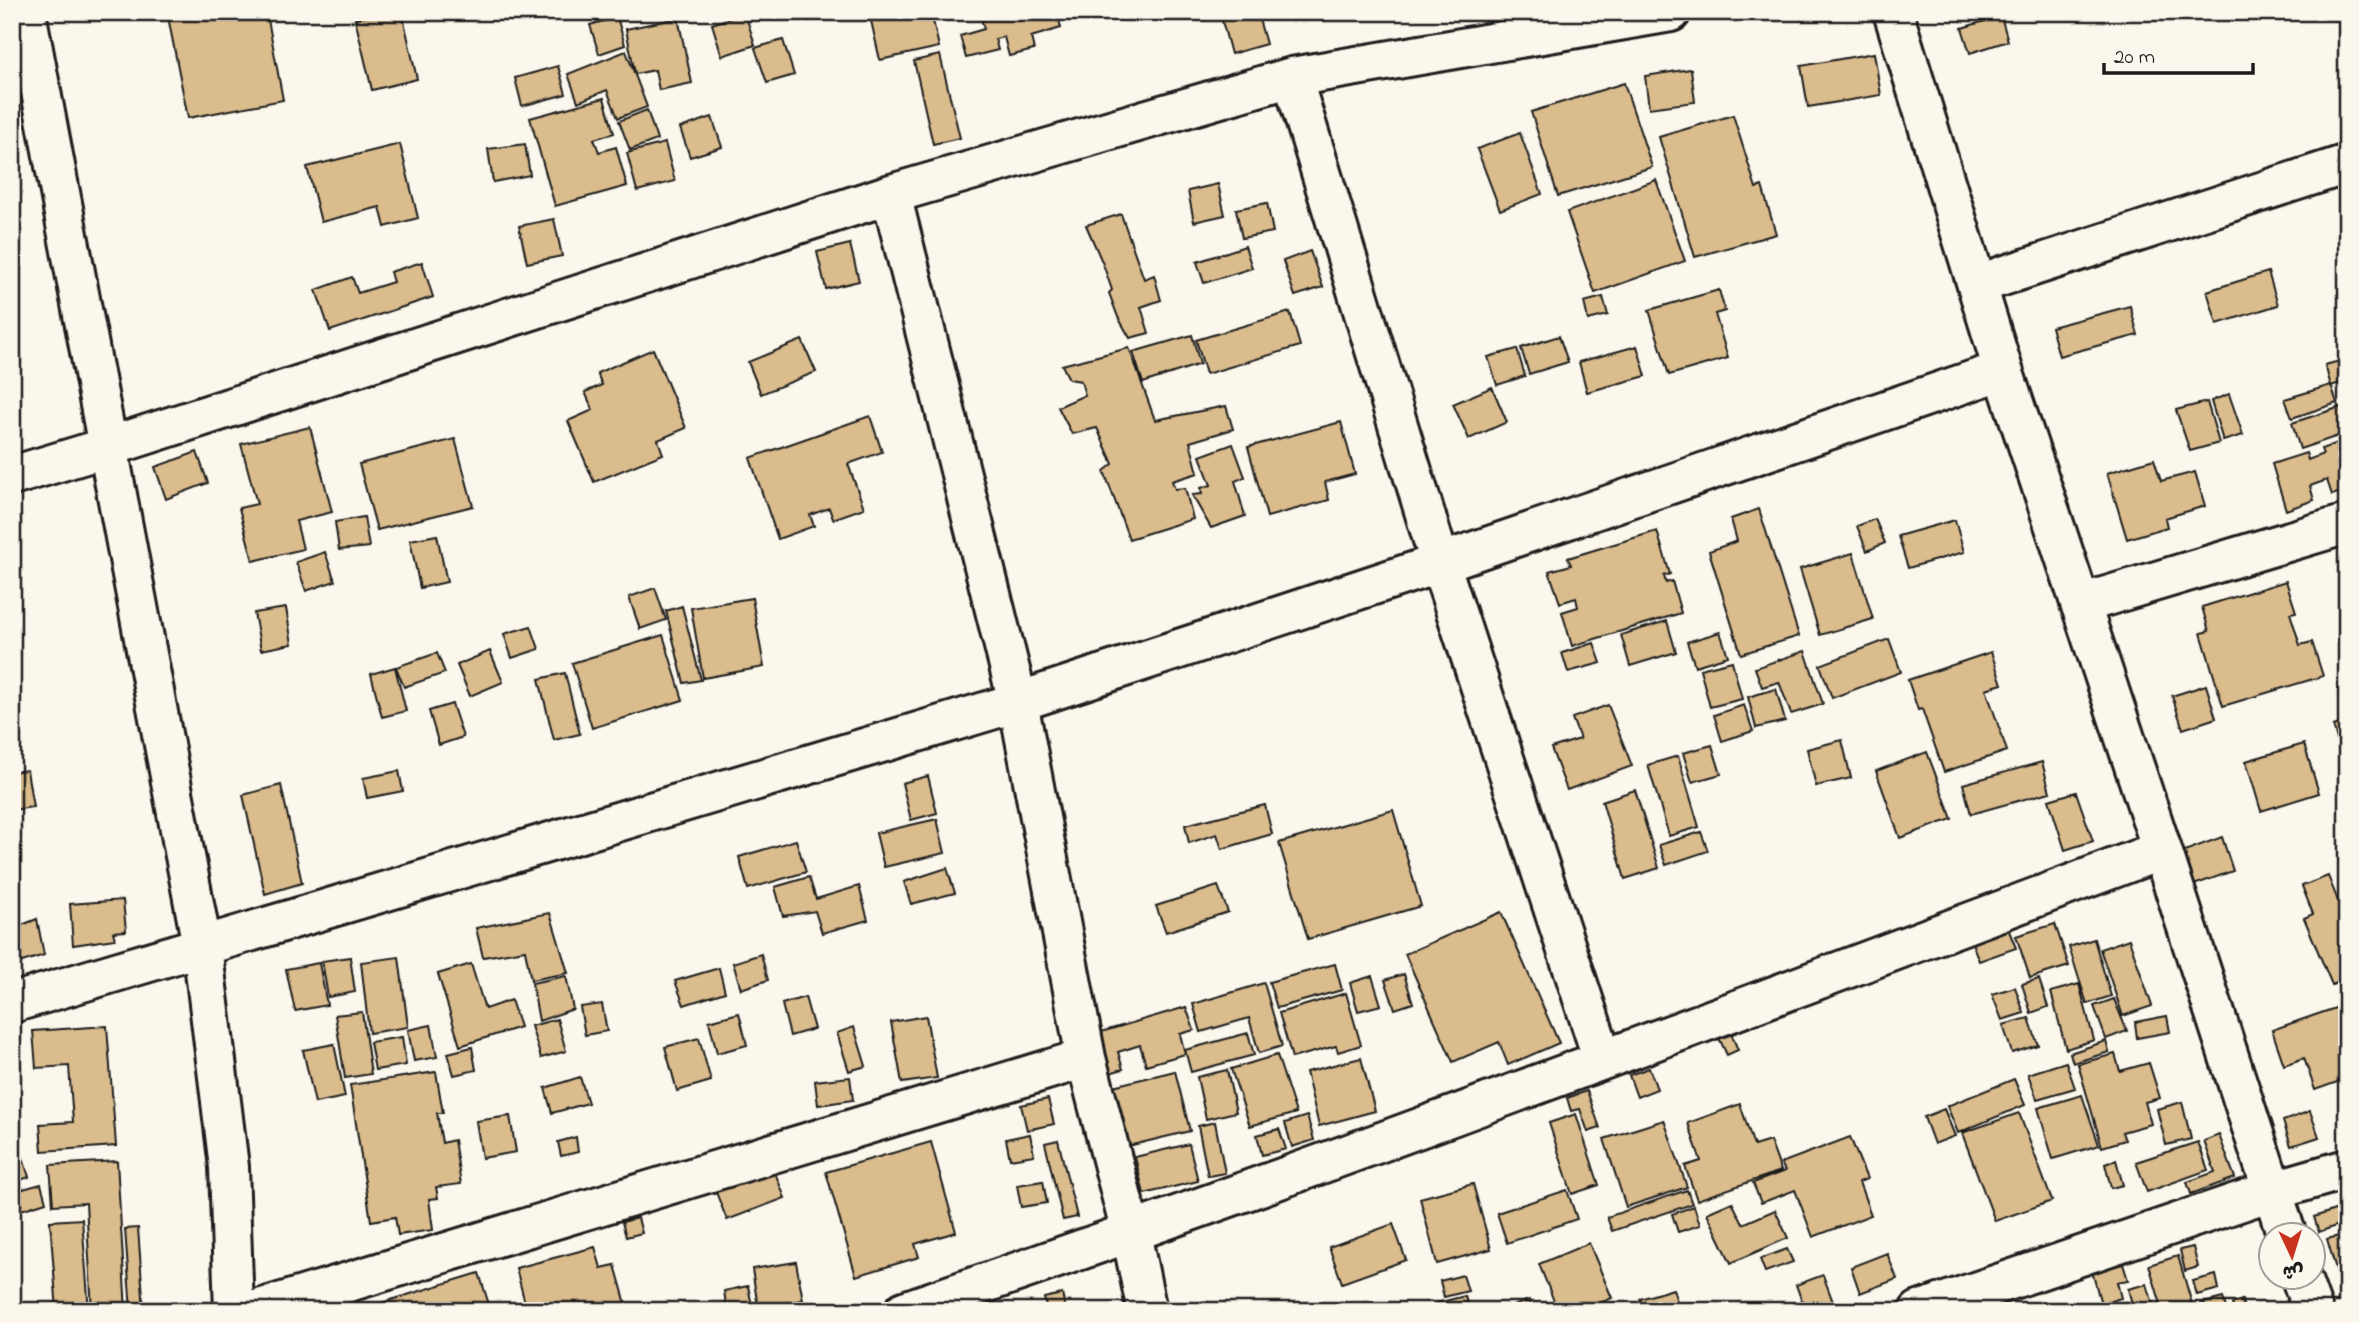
<svg xmlns="http://www.w3.org/2000/svg" width="2359" height="1323" viewBox="0 0 2359 1323" font-family="'Indie Flower','Playpen Sans Arabic',sans-serif">
<style>
.building{fill:#dabc8d;stroke:#1c1c1c;stroke-width:2}
.lines{fill:none;stroke-linecap:round;stroke-linejoin:round}
.minor-casing{stroke:#1c1c1c;stroke-width:44}
.minor{stroke:#fbf7ec;stroke-width:38}
</style>
<rect width="100%" height="100%" fill="#fbf7ec"/>
<filter id="ink" filterUnits="userSpaceOnUse"><feTurbulence type="fractalNoise" baseFrequency=".0143" numOctaves="2"/><feDisplacementMap in="SourceGraphic" scale="14" xChannelSelector="R" yChannelSelector="G"/><feConvolveMatrix kernelMatrix="1 2 1 2 8 2 1 2 1" color-interpolation-filters="sRGB"/></filter>
<g filter="url(#ink)">
<path class="building" d="M167,12H252L253,17L267,14L283,100L188,118Z
M384,12H402L417,79L372,90L355,19Z
M825,12H857V15L827,20Z
M869,12H931L939,47L880,60Z
M989,12H1057L1061,28L1031,37L1034,50L1009,56L1004,37L995,39L998,50L966,58L960,36L984,29L980,15Z
M1237,12H1257L1266,44L1231,54L1221,17Z
M745,13L755,45L722,56L712,24Z
M2001,16L2008,41L1970,53L1962,28Z
M617,17L625,45L599,54L590,25Z
M678,18L692,83L659,90L655,70L635,74L626,29Z
M783,40L794,75L767,83L755,48Z
M626,51L647,107L618,118L607,90L578,102L568,74Z
M1874,53L1881,95L1808,107L1801,66Z
M940,55L960,138L933,144L914,61Z
M558,66L566,94L522,106L515,78Z
M1691,69L1695,102L1649,108L1645,76Z
M1624,83L1652,167L1558,196L1531,112Z
M604,98L614,133L594,139L599,152L616,147L627,186L555,206L530,118Z
M647,110L657,140L630,150L619,121Z
M1733,115L1756,188L1762,186L1776,234L1695,257L1659,137Z
M712,117L722,147L690,157L680,128Z
M1520,133L1542,194L1500,210L1477,149Z
M665,143L675,181L637,191L627,153Z
M400,144L418,218L385,227L380,207L321,222L307,167Z
M525,144L530,175L493,182L488,149Z
M1656,180L1685,261L1595,293L1567,212Z
M1218,184L1225,215L1194,222L1188,191Z
M1267,203L1273,232L1242,238L1236,209Z
M1121,214L1144,279L1154,275L1161,300L1141,307L1149,333L1130,338L1118,317L1109,293L1112,290L1103,264L1086,225Z
M554,219L562,256L527,263L519,226Z
M850,244L859,281L826,289L817,252Z
M1245,246L1252,268L1204,283L1197,262Z
M1310,251L1323,287L1295,296L1283,261Z
M422,262L433,297L330,331L316,290L352,277L358,293L393,282L390,272Z
M2268,272L2278,305L2217,324L2207,291Z
M1719,290L1725,311L1715,314L1728,358L1669,375L1649,310Z
M1603,297L1608,315L1588,320L1584,302Z
M2130,306L2138,335L2059,356L2051,327Z
M1290,312L1300,346L1206,374L1196,340Z
M1192,335L1200,364L1143,383L1133,352Z
M1559,336L1568,362L1529,374L1521,348Z
M802,340L816,372L761,394L748,362Z
M1637,346L1646,376L1587,392L1579,362Z
M1129,348L1155,420L1226,406L1233,429L1190,442L1198,473L1172,481L1175,489L1185,488L1193,519L1129,539L1104,471L1113,464L1097,428L1072,434L1058,407L1085,395L1081,381L1069,379L1062,365Z
M653,349L686,428L658,440L663,454L594,482L568,421L593,410L585,392L602,385L597,373Z
M1517,349L1525,376L1497,385L1488,357Z
M2347,359V381L2331,386L2325,365Z
M2331,385L2337,403L2292,418L2285,399Z
M1492,387L1507,422L1469,439L1453,404Z
M2229,394L2243,435L2223,441L2211,401Z
M2207,402L2219,443L2190,451L2176,410Z
M2347,405V433L2300,449L2292,423Z
M870,416L882,452L848,464L864,508L833,519L829,508L810,515L814,526L778,539L750,458Z
M1341,422L1355,474L1325,482L1329,500L1267,517L1248,447Z
M310,427L332,512L296,521L303,549L253,561L239,508L257,504L241,444Z
M455,439L473,506L377,530L359,464Z
M2346,440L2347,490L2332,495L2327,480L2310,486L2314,500L2286,510L2272,464L2306,453L2308,460L2323,454L2321,449Z
M1233,444L1245,477L1235,481L1245,516L1211,528L1192,495L1202,494L1201,488L1211,485L1200,456Z
M197,452L208,483L166,499L155,467Z
M2154,459L2161,481L2195,472L2205,506L2165,518L2167,527L2127,539L2107,473Z
M1759,509L1799,636L1741,654L1709,551L1737,541L1731,519Z
M364,517L369,547L339,550L335,522Z
M1875,519L1885,543L1867,551L1857,526Z
M1955,520L1964,552L1908,568L1898,536Z
M1657,531L1670,574L1664,576L1666,583L1672,581L1681,613L1572,646L1562,612L1578,607L1576,598L1560,603L1549,571L1571,565L1568,558Z
M437,535L447,582L420,588L410,540Z
M325,552L335,581L306,591L296,562Z
M1853,553L1873,619L1820,635L1800,569Z
M2286,581L2296,612L2290,613L2300,645L2312,642L2323,676L2223,706L2201,633L2209,631L2202,607Z
M655,588L666,620L640,629L629,597Z
M752,598L764,667L703,678L691,608Z
M682,606L701,680L684,683L666,611Z
M286,608L292,644L261,650L254,613Z
M1667,621L1676,652L1630,666L1621,635Z
M531,626L539,649L512,658L504,634Z
M1720,632L1728,656L1695,666L1687,642Z
M663,635L683,700L592,728L572,663Z
M1889,639L1901,672L1832,698L1820,665Z
M1594,643L1601,663L1568,672L1562,653Z
M490,651L503,682L470,696L457,665Z
M1805,651L1823,704L1791,714L1779,682L1762,687L1755,668Z
M1991,652L2002,684L1986,689L2007,751L1944,772L1922,709L1918,710L1908,680Z
M437,653L445,673L404,687L396,667Z
M1732,661L1742,699L1710,707L1700,669Z
M395,667L406,711L382,717L371,674Z
M565,673L580,734L554,740L539,679Z
M2206,685L2216,718L2183,729L2172,696Z
M1776,689L1785,721L1756,728L1748,697Z
M452,704L463,737L439,745L429,711Z
M1608,705L1632,766L1567,790L1551,748L1580,739L1572,718Z
M1744,705L1753,731L1722,741L1714,715Z
M2347,722V772L2333,726Z
M1842,740L1851,778L1816,786L1807,749Z
M2304,744L2319,793L2261,811L2246,761Z
M1712,745L1721,774L1692,782L1683,753Z
M1927,752L1952,819L1900,838L1876,771Z
M1678,756L1699,827L1669,836L1648,765Z
M2042,762L2050,792L1971,814L1963,784Z
M27,770L33,807L12,810V772Z
M399,771L403,791L367,798L363,778Z
M928,776L937,813L911,820L902,783Z
M281,785L302,883L265,894L243,795Z
M1635,790L1659,868L1625,879L1602,801Z
M2076,792L2093,841L2065,850L2049,800Z
M1265,805L1272,834L1222,849L1217,834L1189,843L1185,825Z
M1393,810L1421,906L1308,939L1279,843Z
M937,819L945,853L884,867L876,833Z
M1701,832L1708,851L1666,865L1659,845Z
M2222,837L2233,871L2183,889L2171,856Z
M796,840L806,872L748,889L739,857Z
M947,868L955,893L911,904L904,882Z
M2328,876L2347,923V979L2332,985L2304,918L2313,914L2302,886Z
M809,877L816,899L859,886L868,920L822,933L815,911L783,916L775,887Z
M1218,886L1228,912L1166,932L1156,906Z
M123,900L126,931L113,932L115,939L73,945L70,904Z
M1501,912L1559,1043L1508,1065L1499,1042L1453,1062L1405,954Z
M550,913L568,973L531,980L525,950L483,957L476,928Z
M37,919L44,955L13,965L12,929Z
M2005,921L2016,948L1979,961L1969,935Z
M2055,924L2069,966L2030,978L2016,936Z
M2094,939L2111,996L2087,1004L2069,947Z
M2129,939L2152,1006L2123,1016L2100,949Z
M761,954L768,980L741,989L733,963Z
M350,957L355,992L328,997L322,961Z
M399,957L408,1027L369,1033L361,962Z
M319,963L327,1005L295,1011L286,969Z
M471,964L485,1009L511,1000L520,1027L460,1046L438,974Z
M1335,964L1342,990L1277,1008L1269,982Z
M719,968L725,992L684,1005L675,981Z
M1404,974L1413,1003L1395,1009L1385,980Z
M566,976L573,1009L539,1021L532,983Z
M1372,976L1381,1005L1358,1011L1350,983Z
M2039,979L2048,1007L2031,1013L2022,984Z
M1264,983L1282,1046L1259,1053L1249,1018L1201,1032L1193,1004Z
M2079,984L2094,1040L2066,1049L2051,992Z
M2015,987L2024,1013L2002,1020L1992,994Z
M1346,993L1361,1045L1338,1052L1336,1046L1292,1058L1279,1013Z
M805,997L814,1029L790,1036L782,1004Z
M2114,999L2127,1031L2106,1039L2094,1006Z
M602,1004L607,1031L585,1035L580,1007Z
M2347,1004V1100H2346L2340,1081L2315,1090L2304,1058L2284,1065L2272,1030Z
M1186,1007L1194,1030L1180,1034L1185,1054L1146,1065L1140,1045L1118,1052L1123,1069L1103,1075L1091,1035Z
M362,1012L371,1074L345,1078L335,1015Z
M739,1013L747,1045L717,1053L709,1021Z
M926,1016L937,1078L902,1083L891,1022Z
M2167,1016L2170,1032L2137,1038L2135,1022Z
M2029,1018L2038,1045L2012,1053L2003,1025Z
M557,1019L566,1051L541,1058L531,1026Z
M431,1025L437,1057L414,1061L408,1030Z
M107,1026L116,1146L42,1151L40,1124L73,1122L69,1066L36,1068L33,1031Z
M854,1027L866,1066L849,1071L837,1033Z
M1248,1033L1254,1055L1191,1072L1185,1050Z
M1731,1033L1738,1050L1727,1055L1719,1038Z
M402,1037L406,1065L375,1070L370,1042Z
M699,1038L711,1081L677,1091L665,1047Z
M2106,1041L2109,1052L2073,1063L2070,1053Z
M334,1044L345,1097L315,1103L303,1050Z
M472,1047L476,1070L454,1075L448,1053Z
M2115,1054L2120,1071L2149,1063L2160,1098L2145,1102L2151,1124L2122,1132L2125,1140L2102,1147L2078,1064Z
M1277,1055L1296,1113L1250,1126L1231,1069Z
M1361,1058L1375,1111L1319,1126L1306,1072Z
M2066,1062L2075,1088L2037,1099L2028,1074Z
M1649,1068L1657,1089L1637,1097L1629,1075Z
M1227,1070L1236,1112L1206,1119L1197,1077Z
M1175,1071L1190,1131L1124,1147L1109,1087Z
M436,1072L443,1113H437L442,1143L454,1140L461,1184L436,1187L438,1198L429,1199L433,1230L398,1235L395,1217L371,1221L350,1085Z
M580,1077L588,1103L552,1113L545,1088Z
M850,1077L853,1100L818,1105L815,1081Z
M2014,1079L2025,1105L1958,1133L1947,1106Z
M1587,1091L1600,1128L1588,1132L1580,1109L1571,1111L1567,1098Z
M2082,1095L2099,1145L2053,1159L2038,1108Z
M1048,1099L1054,1124L1027,1130L1021,1105Z
M2182,1102L2191,1139L2166,1145L2157,1109Z
M1740,1104L1754,1146L1770,1141L1781,1171L1697,1200L1685,1166L1701,1161L1688,1123Z
M1944,1109L1955,1136L1934,1144L1924,1117Z
M2310,1111L2319,1137L2291,1146L2283,1121Z
M2019,1113L2052,1201L1995,1221L1962,1133Z
M1576,1114L1599,1185L1572,1194L1549,1123Z
M510,1116L516,1152L482,1158L476,1121Z
M1307,1116L1314,1140L1292,1147L1285,1123Z
M1664,1120L1687,1187L1626,1207L1604,1139Z
M1215,1122L1225,1173L1208,1176L1198,1126Z
M12,1124L29,1177L12,1183Z
M1279,1129L1286,1149L1262,1155L1257,1135Z
M1030,1134L1034,1155L1010,1159L1006,1139Z
M2219,1135L2235,1178L2191,1194L2187,1182L2215,1172L2204,1141Z
M576,1137L578,1152L561,1156L558,1142Z
M1850,1137L1867,1179L1859,1182L1871,1215L1813,1237L1795,1190L1761,1203L1753,1183L1785,1171L1781,1163Z
M1058,1140L1077,1217L1063,1220L1045,1143Z
M931,1142L956,1232L915,1244L919,1257L856,1276L826,1172Z
M2198,1142L2208,1170L2147,1192L2136,1162Z
M1189,1144L1198,1181L1144,1194L1135,1157Z
M2116,1160L2123,1185L2111,1188L2105,1164Z
M117,1161L126,1311H92L86,1203L53,1205L50,1165Z
M772,1165L785,1198L727,1220L714,1187Z
M1043,1181L1047,1203L1021,1207L1017,1185Z
M41,1184L46,1202L12,1213V1192Z
M1473,1184L1491,1249L1437,1264L1420,1198Z
M1567,1190L1577,1219L1507,1243L1497,1213Z
M1687,1190L1692,1204L1612,1231L1607,1217Z
M1732,1202L1743,1224L1775,1210L1788,1238L1731,1263L1707,1213Z
M1694,1206L1700,1225L1678,1232L1672,1214Z
M2347,1206V1222L2319,1232L2314,1217Z
M638,1218L642,1233L626,1237L622,1222Z
M82,1219L89,1311H57L50,1221Z
M1393,1224L1406,1260L1342,1283L1329,1247Z
M138,1228L144,1311H131L125,1229Z
M2347,1234V1274L2338,1276L2327,1239Z
M1589,1243L1612,1298L1582,1311H1558L1539,1264Z
M595,1247L601,1268L615,1265L628,1311H527L516,1268Z
M2193,1247L2198,1267L2185,1271L2180,1250Z
M1787,1249L1793,1262L1765,1272L1760,1259Z
M1887,1253L1897,1279L1860,1293L1851,1267Z
M2178,1256L2194,1311H2163L2149,1265Z
M796,1262L803,1300L758,1307L752,1269Z
M2123,1264L2128,1280L2117,1282L2121,1298L2101,1304L2092,1271Z
M479,1273L491,1311H355Z
M1463,1275L1468,1291L1444,1297L1440,1281Z
M1823,1275L1833,1302L1806,1311L1796,1285Z
M2216,1275L2219,1289L2197,1295L2193,1281Z
M2147,1284L2155,1311H2134L2128,1289Z
M748,1286L753,1311H727L724,1291Z
M1673,1289L1680,1311H1644L1640,1299Z
M1062,1294L1066,1311H1047L1044,1298Z
M1465,1296L1469,1311H1439L1437,1303Z
M2223,1298L2227,1311H2202L2200,1304Z
M1529,1300L1533,1311H1500Z
M2242,1300L2244,1311H2234L2232,1304Z
M2125,1302L2127,1311H2107L2106,1307Z"/>
<g class="lines">
<g class="minor-casing">
<path id="minor" d="M26,12L202,946L229,1167L234,1311
M1893,12L2003,370L2162,850L2287,1236
M1292,77L1671,12
M891,194L1018,702L1086,1058L1131,1233L1147,1311
M1978,284L2347,164
M12,476L108,447L891,194L1292,77L1440,563L1603,1060
M2080,604L2347,524
M12,1003L1018,702L1440,563L2003,370
M2301,1278L2313,1311
M253,1311L1086,1058
M904,1311C1327,1167 1744,1007 2162,850
M1919,1311L2271,1191L2347,1169"/>
</g>
<use href="#minor" class="minor"/>
</g>
</g>
<rect width="2359" height="1323" fill="none" stroke="#fbf7ec" stroke-width="42"/>
<rect x="21" y="21" width="2317" height="1281" fill="none" stroke="#1c1c1c" stroke-width="2.5" filter="url(#ink)"/>
<g transform="translate(2292 1256) rotate(176)"><circle r="33" fill="#fbf7ec" stroke="#a29f99" stroke-width="2"/>
<path d="M0-5L12 26L0 18L-12 26Z" fill="#c8321e"/>
<text y="-10" font-size="19" font-weight="bold" text-anchor="middle" fill="#1c1c1c">ش</text>
</g>
<path d="M2104 63v10h149v-10" fill="none" stroke="#1c1c1c" stroke-width="3.5"/>
<text x="2114" y="63" font-size="21" fill="#1c1c1c" stroke="#fbf7ec" stroke-width="5" paint-order="stroke">20 m</text>
</svg>
